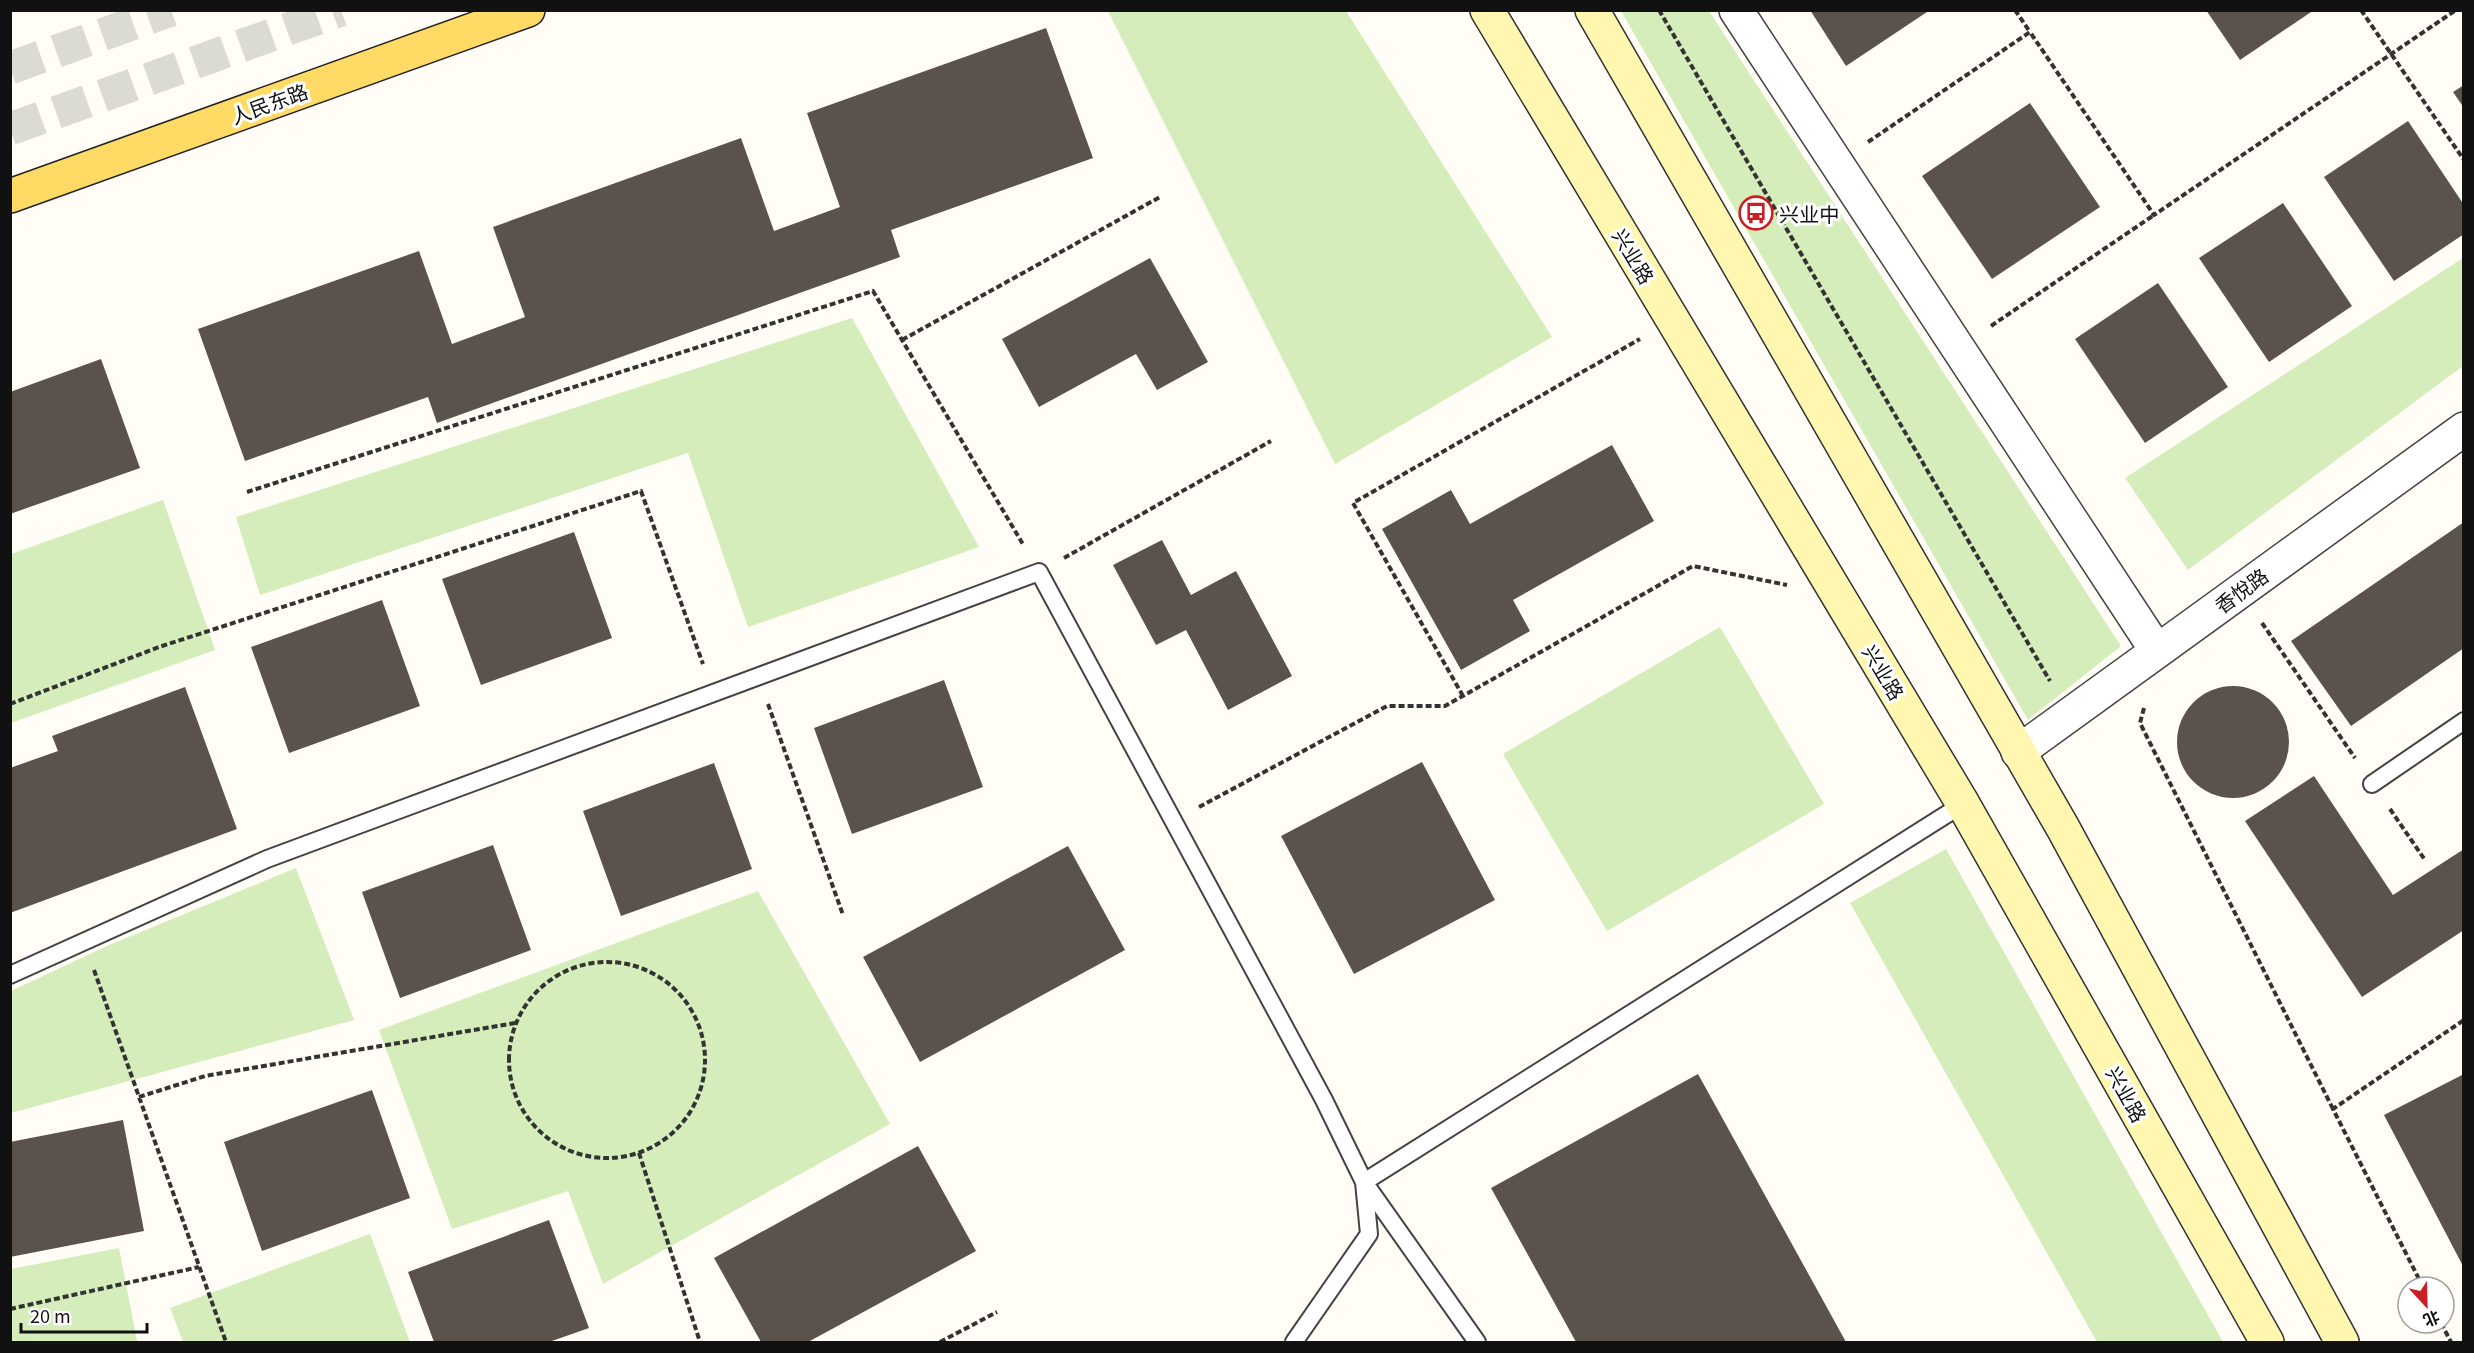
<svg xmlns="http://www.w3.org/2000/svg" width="2474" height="1353" viewBox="0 0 2474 1353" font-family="Georgia,'Noto Sans SC',serif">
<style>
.green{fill:#d4edbb}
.building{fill:#5b524c}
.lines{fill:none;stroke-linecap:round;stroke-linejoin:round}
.primary-tunnel{stroke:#dbdad3;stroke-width:33;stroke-dasharray:33 16;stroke-linecap:butt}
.lane-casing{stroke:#444;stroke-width:20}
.street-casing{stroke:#444;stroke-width:36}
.secondary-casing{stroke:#333;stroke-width:36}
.primary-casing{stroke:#222;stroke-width:36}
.path{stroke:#333;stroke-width:4;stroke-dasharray:6 3;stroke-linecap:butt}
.lane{stroke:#fff;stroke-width:16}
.street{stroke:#fff;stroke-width:33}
.secondary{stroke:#fff7b0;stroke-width:33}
.primary{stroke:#ffdb65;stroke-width:33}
.labels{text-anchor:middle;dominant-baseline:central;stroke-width:6;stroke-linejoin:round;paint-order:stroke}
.street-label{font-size:20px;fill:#111;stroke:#fff}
.poi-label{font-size:20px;fill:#111;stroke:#fff;text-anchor:start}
</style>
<rect width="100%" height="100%" fill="#fffdf5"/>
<path class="green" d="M1108,11H1346L1552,337L1335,464Z
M1621,11H1709L2121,646L2028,720Z
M2463,258V366L2188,570L2125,478Z
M852,318L979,547L748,627L688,453L260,595L236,517Z
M163,500L215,650L11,723V554Z
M1720,627L1824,804L1607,931L1503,754Z
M1946,849L2223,1342H2097L1850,903Z
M296,868L354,1020L11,1113V991L109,945Z
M758,891L890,1124L603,1284L568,1191L452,1229L379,1030Z
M370,1234L410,1342H183L170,1308Z
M119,1248L137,1341L11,1342V1269Z"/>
<path class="building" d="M1810,10H1930L1846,66Z
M2206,10H2314L2240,60Z
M1046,28L1093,158L891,230L900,257L437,423L428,397L245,461L198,329L419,251L452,344L525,317L493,227L741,138L774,231L840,207L807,113Z
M2464,85V108L2453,92Z
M2030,103L2100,207L1992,279L1922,176Z
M2408,121L2464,205V234L2394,281L2324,177Z
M2283,203L2352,306L2269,362L2199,258Z
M1150,258L1208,362L1157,390L1136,354L1039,407L1002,339Z
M2158,283L2228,387L2145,443L2075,339Z
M101,359L140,468L10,514V392Z
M1612,445L1654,521L1513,600L1530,631L1461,670L1382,529L1451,490L1470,524Z
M2464,522V648L2351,726L2291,641Z
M574,532L612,638L481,685L442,579Z
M1162,540L1191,595L1236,571L1292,676L1228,710L1186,630L1156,645L1113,565Z
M382,600L420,706L289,753L251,647Z
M944,680L983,787L852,834L814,728Z
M2177 742a56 56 0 1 1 112 0a56 56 0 1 1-112 0Z
M185,687L237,829L10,913V768L58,751L52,736Z
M1422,762L1495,900L1354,974L1281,836Z
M714,763L752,869L621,916L583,811Z
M2314,776L2393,895L2464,849V930L2362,997L2245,821Z
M493,845L531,950L400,998L362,892Z
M1068,846L1125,950L920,1062L863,957Z
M1698,1074L1846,1342H1576L1491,1188Z
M2464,1074V1268L2384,1115Z
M372,1090L410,1198L262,1251L224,1142Z
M123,1120L144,1231L10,1257V1142Z
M918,1146L976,1251L808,1342H761L714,1258Z
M549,1220L589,1328L549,1342H434L408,1272Z"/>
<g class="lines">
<path class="primary-tunnel" d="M10,68L171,10
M10,129L341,10"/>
<g class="lane-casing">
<path id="lane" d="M2372,784L2464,721
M10,975L267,859L1039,572L1324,1100L1364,1182L1369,1234L1294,1342
M1477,1342L1364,1182L1963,804"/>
</g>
<g class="street-casing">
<path id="street" d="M1736,10L2157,651
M2018,752L2464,429"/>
</g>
<g class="secondary-casing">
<path id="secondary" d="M1487,10L1963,804L2267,1342
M1592,10L2063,828L2342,1342"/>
</g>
<g class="primary-casing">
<path id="primary" d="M10,196L528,10"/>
</g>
<path class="path" d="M1659,10L2050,681
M2015,10L2030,32
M2361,10L2464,160
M1868,142L2030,32L2154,215L2456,10
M1991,326L2154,215
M902,340L1160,197
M247,492L873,291L1024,546
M1064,558L1271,441
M2262,623L2355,758
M1463,696L1353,503L1640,339
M10,704L159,647L641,491L703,664
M768,704L843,915
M2144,708L2140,723L2333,1109
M1199,807L1387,706H1445L1693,566L1787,585
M2390,809L2425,860
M509 1060a98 98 0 1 1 196 0a98 98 0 1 1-196 0Z
M94,970L226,1342
M139,1097L205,1076L515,1023
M639,1153L700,1342
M2423,1287L2333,1109L2464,1020
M10,1309L199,1267
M2441,1323L2451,1342
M940,1342L997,1312"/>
<use href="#lane" class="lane"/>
<use href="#street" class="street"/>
<use href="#secondary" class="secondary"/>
<use href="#primary" class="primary"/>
</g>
<defs>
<g id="bus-ring" transform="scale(1.725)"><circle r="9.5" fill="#fff" stroke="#cb1f25" stroke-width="1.5"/><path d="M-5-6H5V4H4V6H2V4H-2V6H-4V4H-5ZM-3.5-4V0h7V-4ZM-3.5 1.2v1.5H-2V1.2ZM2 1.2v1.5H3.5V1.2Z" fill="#cb1f25"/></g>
</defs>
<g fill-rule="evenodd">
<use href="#bus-ring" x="1756" y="213"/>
</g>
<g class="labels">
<g class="street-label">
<text transform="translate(269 103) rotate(-20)">人民东路</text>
<text transform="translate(1634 256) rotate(59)">兴业路</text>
<text transform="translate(2241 590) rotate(-36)">香悅路</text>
<text transform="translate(1884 672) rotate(59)">兴业路</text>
<text transform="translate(2127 1094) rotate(61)">兴业路</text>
</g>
<g class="poi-label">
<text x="1779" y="213">兴业中</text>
</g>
</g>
<rect width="2474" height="1353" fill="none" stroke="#111111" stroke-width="24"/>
<g transform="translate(2426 1305) rotate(158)"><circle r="28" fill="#ffffff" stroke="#a0a0a0" stroke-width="1.5"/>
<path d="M0-4.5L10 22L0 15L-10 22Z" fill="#cb1f25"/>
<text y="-9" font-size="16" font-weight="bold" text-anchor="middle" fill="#111111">北</text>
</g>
<path d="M21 1323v9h126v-9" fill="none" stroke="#111111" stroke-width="3"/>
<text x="30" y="1323" font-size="18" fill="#111111" stroke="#ffffff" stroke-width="4.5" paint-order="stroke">20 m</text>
</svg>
